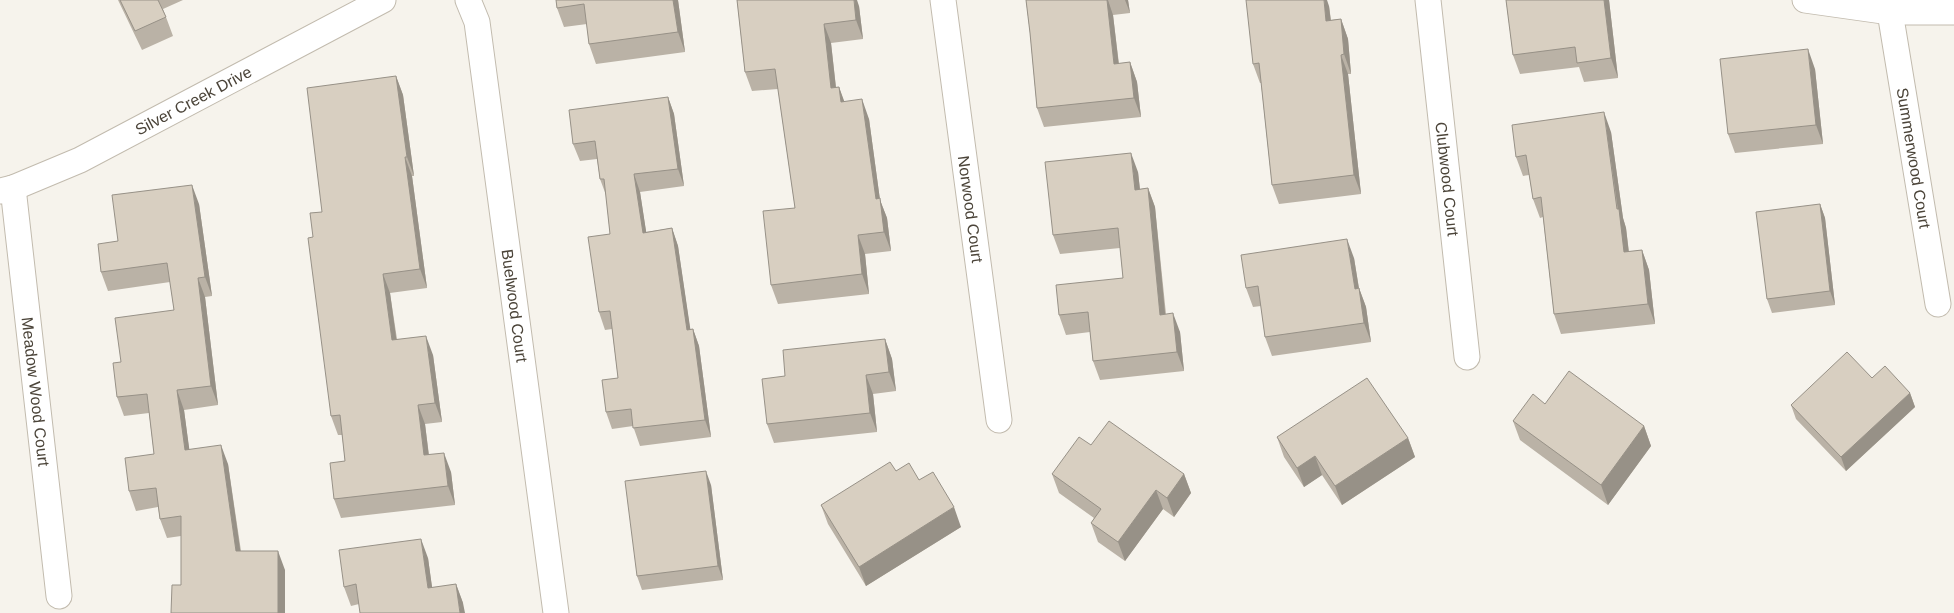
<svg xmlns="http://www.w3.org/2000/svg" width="1954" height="613" viewBox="0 0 1954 613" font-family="Arial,sans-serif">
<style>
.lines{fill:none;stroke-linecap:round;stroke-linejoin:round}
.street-casing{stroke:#c2bbae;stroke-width:27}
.street{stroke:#fff;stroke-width:25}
.wall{fill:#bab2a6}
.shaded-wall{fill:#979187}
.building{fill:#d8cfc1;stroke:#979187}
.labels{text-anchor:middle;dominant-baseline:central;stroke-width:4;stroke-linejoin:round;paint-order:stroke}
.street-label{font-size:16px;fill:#4b4439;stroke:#fff}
</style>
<rect width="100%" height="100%" fill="#f6f3ec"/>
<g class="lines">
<g class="street-casing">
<g id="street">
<path id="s1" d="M468,0L477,22L556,613"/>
<path id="s2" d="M943,0L999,420"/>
<path id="s3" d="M1428,0L1467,357"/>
<path d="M1805,0L1890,12H1954"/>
<path id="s4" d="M1890,12L1938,304"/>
<path id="s5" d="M13,188L59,596"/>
<path id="s6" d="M0,191L13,188L80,160L383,0"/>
</g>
</g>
<use href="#street" class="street"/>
</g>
<path class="wall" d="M118,0H183L163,9L173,36L142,50Z
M556,0H678L685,52L596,64L589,44L587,24L564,27L557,8Z
M737,0L859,6L863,39L831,43L836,87H839L844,102L869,119L880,200L887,218L891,251L865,254L869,294L778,304L771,285L795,208L778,89L752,91L745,72Z
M1026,0H1128L1130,13L1113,15L1119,64L1130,62L1137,82L1141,117L1044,127L1037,108L1030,33Z
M1506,0H1609L1618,78L1584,82L1579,67L1520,74L1513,55Z
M1329,6L1331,20L1341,19L1348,39L1351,74H1348L1361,194L1279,204L1272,185L1261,83H1260L1253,64Z
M1815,69L1823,144L1735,153L1728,134Z
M396,76L403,95L414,176H412L427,288L390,293L397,339L433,355L442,422L425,424L429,455L451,472L455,505L341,518L334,499L345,461L342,435H338L331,416L313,237L322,212Z
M668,97L674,114L684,186L640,192L646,232L672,228L678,246L690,329H693L699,346L711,437L640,446L633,426L612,429L606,412L618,378L612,329L605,330L599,312L610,234L606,195L600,179L597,159L580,161L573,144Z
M1611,132L1623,218L1626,228L1629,252L1642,250L1649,270L1655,324L1561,334L1554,314L1543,217L1540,218L1533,199L1529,175L1523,176L1516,157Z
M1138,172L1140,189L1148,188L1155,207L1166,314L1180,332L1184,371L1100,380L1093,361L1090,332L1066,335L1059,315L1123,278L1120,248L1060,254L1053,235Z
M199,204L212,296L205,297L218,405L184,410L189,449L228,464L241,551L285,570V613H171L181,585V536L167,538L160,519L158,507L136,511L129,491L154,454L149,413L124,416L117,397L121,362L174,310L170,282L108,291L101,272L118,241Z
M1820,204L1825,218L1835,305L1772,313L1767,299Z
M1354,258L1359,288L1366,307L1371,342L1272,356L1265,337L1261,306L1253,307L1246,288Z
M885,339L892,359L896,391L873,394L877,432L774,443L767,424L785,376Z
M1910,393L1915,407L1846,471L1796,419L1791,405Z
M1545,404L1644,426L1651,446L1608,505L1520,440L1513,421Z
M1277,437L1408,438L1415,457L1342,505L1322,475L1304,487L1284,457Z
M1091,445L1184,474L1191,493L1174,517L1163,509L1125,561L1098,542L1091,523L1094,518L1059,493L1052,474Z
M896,471L919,480L961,527L866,586L828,524L821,505Z
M711,485L723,580L642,590L637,576Z
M428,558L432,588L456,584L463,603L359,604L351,606L344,587Z"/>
<path class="shaded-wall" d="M673,0H678L685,52L678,32Z
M854,0H857L859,6L863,39L856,20Z
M1107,0H1108L1113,15L1121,84L1114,64Z
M1125,0H1128L1130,13Z
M1324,0H1327L1329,6L1333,40L1326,21Z
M1604,0H1609L1618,78L1611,58Z
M1341,19L1348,39L1351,74L1344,54Z
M824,24L831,43L838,107L831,88Z
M1808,49L1815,69L1823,144L1816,125Z
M1341,55L1348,74L1361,194L1354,175Z
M1130,62L1137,82L1141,117L1134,98Z
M396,76L403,95L414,176L407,157Z
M839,87L846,106L841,102Z
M668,97L674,114L684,186L678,169Z
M862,99L869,119L880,200L887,218L891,251L884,232L876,199Z
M1604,112L1611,132L1623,218L1626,228L1631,272L1624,252Z
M1131,153L1138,172L1142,209L1135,190Z
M405,157L412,176L427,288L420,269Z
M634,174L640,192L649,250L643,233Z
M192,185L199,204L212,296L205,277Z
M1148,188L1155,207L1167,334L1160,315Z
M1820,204L1825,218L1835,305L1830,291Z
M672,228L678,246L693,347L687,330Z
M858,235L865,254L869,294L862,274Z
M1347,239L1354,258L1362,308L1355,289Z
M1642,250L1649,270L1655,324L1648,304Z
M383,274L390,293L399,359L392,340Z
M198,278L205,297L218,405L211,386Z
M1359,288L1366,307L1371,342L1364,323Z
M1173,313L1180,332L1184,371L1177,352Z
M693,329L699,346L711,437L705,420Z
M426,336L433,355L442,422L435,403Z
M885,339L892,359L896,391L889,372Z
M866,375L873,394L877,432L870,413Z
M177,390L184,410L192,469L185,450Z
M1910,393L1915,407L1846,471L1841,457Z
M418,405L425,424L431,474L424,455Z
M1644,426L1651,446L1608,505L1601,485Z
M1408,438L1415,457L1342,505L1335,486Z
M221,445L228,464L243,570L236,551Z
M444,453L451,472L455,505L448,486Z
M1315,456L1322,475L1304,487L1297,468Z
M706,471L711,485L723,580L718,566Z
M1184,474L1191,493L1174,517L1167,498Z
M1156,490L1163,509L1125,561L1118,542Z
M954,507L961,527L866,586L859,567Z
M421,539L428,558L435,608L428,588Z
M278,551L285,570V613H278Z
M456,584L463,603L465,613H460Z"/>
<path class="building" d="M120,0H158L166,17L135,31Z
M556,0H673L678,32L589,44L584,4L557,8Z
M737,0H854L856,20L824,24L831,88L839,87L841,102L862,99L876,199L880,198L884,232L858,235L862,274L771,285L763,211L795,208L775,69L745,72Z
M1026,0H1107L1114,64L1130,62L1134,98L1037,108L1030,33Z
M1246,0H1324L1326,21L1341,19L1344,54L1341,55L1354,175L1272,185L1259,63L1253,64Z
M1506,0H1604L1611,58L1577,63L1575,47L1513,55Z
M1808,49L1816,125L1728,134L1720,59Z
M396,76L407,157H405L420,269L383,274L392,340L426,336L435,403L418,405L424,455L444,453L448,486L334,499L330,463L345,461L340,415L331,416L308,238L313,237L310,213L322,212L307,88Z
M668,97L678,169L634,174L643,233L672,228L687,330L693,329L705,420L633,428L631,409L606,412L602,380L618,378L610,311L599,312L588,237L610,234L604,179H600L595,141L573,144L569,110Z
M1604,112L1617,209H1619L1624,252L1642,250L1648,304L1554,314L1541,197L1533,199L1526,155L1516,157L1512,125Z
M1131,153L1135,190L1148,188L1160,315L1173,313L1177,352L1093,361L1088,312L1059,315L1056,285L1123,278L1118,228L1053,235L1045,162Z
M192,185L205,277L198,278L211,386L177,390L185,450L221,445L236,551H278V613H171L172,585H181V516L160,519L156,488L129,491L125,458L154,454L147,394L117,397L113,363L121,362L115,318L174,310L167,263L101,272L98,244L118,241L112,195Z
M1820,204L1830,291L1767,299L1756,212Z
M1347,239L1355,289L1359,288L1364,323L1265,337L1258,286L1246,288L1241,255Z
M885,339L889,372L866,375L870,413L767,424L762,379L785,376L783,350Z
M1847,352L1872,378L1885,366L1910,393L1841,457L1791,405Z
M1569,371L1644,426L1601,485L1513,421L1533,394L1545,404Z
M1367,378L1408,438L1335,486L1315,456L1297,468L1277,437Z
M1109,421L1184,474L1167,498L1156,490L1118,542L1091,523L1101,509L1052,474L1079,437L1091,445Z
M890,462L896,471L909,463L919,480L933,472L954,507L859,567L821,505Z
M706,471L718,566L637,576L625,481Z
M421,539L428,588L456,584L460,613H360L356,584L344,587L339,550Z"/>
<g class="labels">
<g class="street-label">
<text stroke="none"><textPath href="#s6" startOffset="214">Silver Creek Drive</textPath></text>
<text stroke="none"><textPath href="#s4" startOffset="148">Summerwood Court</textPath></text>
<text stroke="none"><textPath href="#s3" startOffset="180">Clubwood Court</textPath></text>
<text stroke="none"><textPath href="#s2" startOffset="211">Norwood Court</textPath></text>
<text stroke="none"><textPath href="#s1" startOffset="310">Buelwood Court</textPath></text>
<text stroke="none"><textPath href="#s5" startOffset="205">Meadow Wood Court</textPath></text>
</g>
</g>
</svg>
